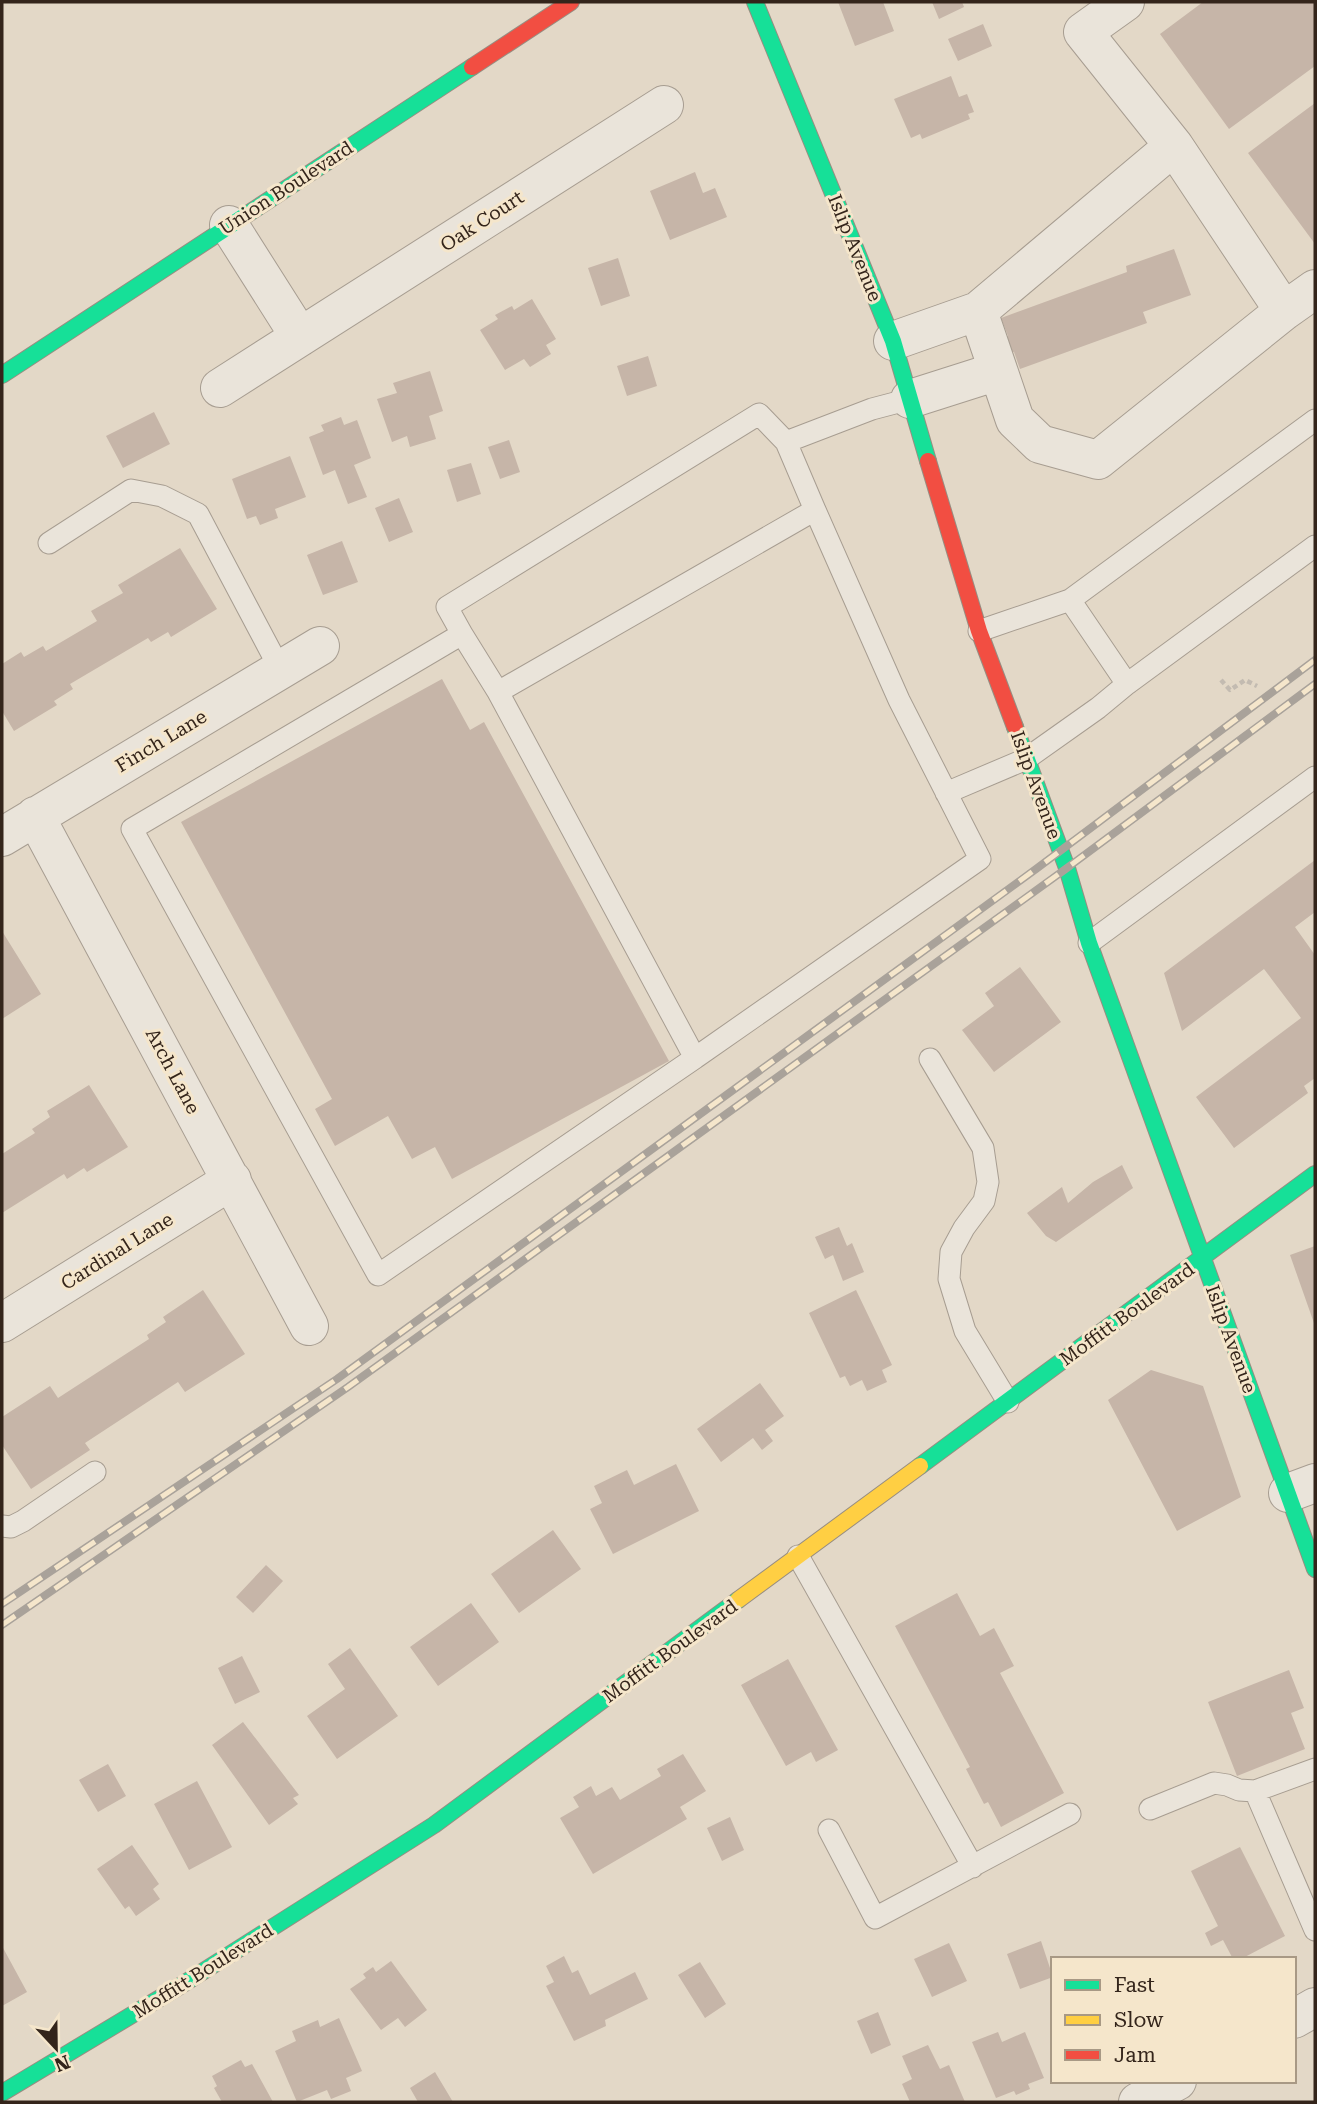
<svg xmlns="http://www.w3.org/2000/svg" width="1317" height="2104" viewBox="0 0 1317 2104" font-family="'Roboto Serif',serif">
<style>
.building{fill:#c6b5a8}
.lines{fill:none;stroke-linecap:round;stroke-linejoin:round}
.lane-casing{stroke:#a79d91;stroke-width:23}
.street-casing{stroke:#a79d91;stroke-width:40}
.fast-casing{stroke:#978d81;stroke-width:18}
.slow-casing{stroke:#978d81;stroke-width:18}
.jam-casing{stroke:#978d81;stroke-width:18}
.path{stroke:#c3bbb1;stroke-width:4.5;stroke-dasharray:5 3.5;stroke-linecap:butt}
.lane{stroke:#eae4da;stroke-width:21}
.street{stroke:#eae4da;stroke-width:38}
.fast{stroke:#16e098;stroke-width:16}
.slow{stroke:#ffcf43;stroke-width:16}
.jam{stroke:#f24e42;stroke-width:16}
.rail-casing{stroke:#a9a29a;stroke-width:8}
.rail{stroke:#f5e6cb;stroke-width:5;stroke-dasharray:16;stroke-linecap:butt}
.labels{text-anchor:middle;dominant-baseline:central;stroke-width:6;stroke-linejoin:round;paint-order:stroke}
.street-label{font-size:19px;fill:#34251b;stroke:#f5e6cb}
</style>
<rect width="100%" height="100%" fill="#e3d8c7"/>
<path class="building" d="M838,2H883L894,31L855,46Z
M932,2H962L964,7L939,19Z
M1203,2H1315V66L1229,129L1160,34Z
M983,24L992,46L958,61L948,39Z
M951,76L959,97L967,94L974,112L968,114L970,119L922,139L920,134L911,138L894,99Z
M1315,103V244L1248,153Z
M695,172L703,193L715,188L727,217L670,240L650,191Z
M1174,249L1191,295L1143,312L1147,323L1020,369L1014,352L1006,351L1002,338L1008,336L1001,318L1127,272L1126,266Z
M618,258L630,296L601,306L588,268Z
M532,299L556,339L546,345L551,354L530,367L524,359L505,370L480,330L498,319L495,315L512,306L514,310Z
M648,356L657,386L627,396L617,366Z
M430,371L443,411L429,416L436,439L410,447L407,436L392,442L377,399L397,393L393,383Z
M154,412L170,444L123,468L106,436Z
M341,417L344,425L357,420L371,458L354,465L367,497L348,504L335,470L323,475L309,437L324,431L321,425Z
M509,440L520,472L500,479L488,447Z
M290,456L306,497L275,509L278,518L260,525L256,516L247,519L232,479Z
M471,463L481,494L457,502L447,470Z
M399,498L413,532L389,542L375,508Z
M342,541L358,582L323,595L307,555Z
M180,548L217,609L171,637L168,632L151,642L148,638L70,684L73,689L54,701L57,705L14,731L2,711V664L21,652L24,657L43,646L46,651L97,621L91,611L123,593L118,585Z
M442,679L470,730L484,722L669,1061L452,1179L435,1147L412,1159L388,1116L335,1146L315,1109L332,1099L181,822Z
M1315,860V912L1295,927L1315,955V1078L1304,1086L1308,1093L1234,1148L1196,1097L1301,1018L1264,969L1182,1031L1164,973Z
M2,931L41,994L2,1019Z
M1020,967L1061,1022L994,1072L962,1030L994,1006L985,993Z
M89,1085L128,1147L87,1172L84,1168L67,1179L64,1174L2,1213V1154L35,1133L32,1129L50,1117L47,1111Z
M1122,1165L1133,1188L1056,1242L1046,1236L1027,1213L1062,1187L1068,1203L1093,1182Z
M839,1227L847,1246L852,1243L864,1272L843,1281L833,1255L825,1259L815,1237Z
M1315,1246V1326L1290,1255Z
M203,1290L245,1354L185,1392L178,1382L85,1443L90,1450L31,1489L2,1445V1417L50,1386L58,1398L149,1339L147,1335L166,1322L163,1317Z
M856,1290L892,1365L882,1370L887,1382L867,1391L862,1380L850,1386L845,1376L840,1378L809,1313Z
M1151,1370L1203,1386L1241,1497L1177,1531L1108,1400Z
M760,1383L784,1416L765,1430L773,1441L762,1450L753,1438L721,1462L697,1429Z
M676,1464L699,1511L613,1554L590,1509L602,1503L594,1486L627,1470L634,1485Z
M553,1530L581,1569L519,1613L491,1574Z
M266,1565L283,1581L253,1613L236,1597Z
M957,1593L980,1636L994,1628L1014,1666L1000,1673L1064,1793L1001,1827L988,1802L984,1804L966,1769L970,1767L895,1626Z
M471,1603L499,1642L438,1686L410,1647Z
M350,1648L398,1716L337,1759L307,1716L345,1689L328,1664Z
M242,1656L260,1692L235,1704L218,1668Z
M788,1659L838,1750L816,1762L811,1752L786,1766L741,1685Z
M1289,1670L1304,1708L1291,1713L1305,1749L1237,1776L1208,1702Z
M243,1722L299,1795L293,1798L298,1804L269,1825L212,1745Z
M683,1754L706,1791L680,1807L687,1819L593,1874L560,1818L579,1807L573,1797L591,1786L596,1796L612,1787L620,1800L661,1776L657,1769Z
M108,1764L126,1796L98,1812L79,1780Z
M197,1781L232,1847L189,1870L154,1804Z
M730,1817L744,1850L722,1861L707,1828Z
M132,1845L159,1884L153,1889L160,1899L136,1916L129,1906L125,1909L97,1869Z
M1240,1847L1285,1936L1241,1959H1233L1223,1940L1211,1946L1205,1933L1218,1926L1191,1871Z
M1041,1941L1053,1977L1020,1989L1007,1954Z
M949,1943L967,1981L932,1997L914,1959Z
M2,1946L27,1992L2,2006Z
M564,1956L572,1973L578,1970L590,1995L635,1972L648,1999L605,2020L606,2026L574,2041L546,1986L554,1982L546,1966Z
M391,1961L427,2010L405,2027L398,2018L381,2030L350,1989L366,1978L363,1974L373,1967L376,1972Z
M700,1962L726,2004L705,2018L678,1975Z
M878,2012L891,2045L871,2054L857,2021Z
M339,2018L362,2071L346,2078L351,2091L331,2099L327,2090L297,2102L275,2051L296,2041L292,2031L318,2020L320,2027Z
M998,2032L1002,2042L1025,2032L1044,2078L1028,2084L1030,2089L1016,2095L1014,2091L996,2098L972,2042Z
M928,2045L940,2069L949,2065L965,2102H910L902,2084L912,2079L902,2056Z
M241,2060L245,2067L252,2064L273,2102H222L214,2088L217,2086L212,2076Z
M435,2072L453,2102H418L410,2088Z"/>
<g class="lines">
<g class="lane-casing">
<path id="lane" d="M786,442L872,409L910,399
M49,543L131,490L162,496L198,514L280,669
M1070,600L1127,684
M979,631L1070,600L1315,420
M462,634L447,607L759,414L786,442L815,510L498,692L695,1058L980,859L899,700L815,510
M498,692L462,634L132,829L378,1275L695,1058
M946,793L1026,759L1098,708L1127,684L1315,546
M1089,943L1315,777
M930,1059L983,1148L988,1182L984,1201L964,1228L951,1252L949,1279L965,1331L1008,1402
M2,1526L11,1527L23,1521L95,1472
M798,1556L973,1867
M1255,1791L1315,1930
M1150,1809L1214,1783L1227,1785L1239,1790L1255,1791L1315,1769
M829,1830L875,1918L1070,1814"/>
</g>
<g class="street-casing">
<path id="street" d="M1125,2L1083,32L1174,146L1284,311
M229,225L300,337
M978,311L1015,420L1040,444L1098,460L1284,311L1315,289
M893,341L978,311L1174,146
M220,388L664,105
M910,399L998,371
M35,816L309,1326
M2,837L320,646
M2,1323L232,1180
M1288,1493L1315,1483
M1294,2019L1315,2007
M1138,2102L1177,2081"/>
</g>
<g class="fast-casing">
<path id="fast" d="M755,2L893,341L928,461
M2,375L472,67
M1015,727L1067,868L1089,943L1315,1569
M920,1466L1315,1174
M2,2093L180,1986L434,1825L738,1600"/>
</g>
<g class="slow-casing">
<path id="slow" d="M738,1600L920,1466"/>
</g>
<g class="jam-casing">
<path id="jam" d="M472,67L571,2
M928,461L979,631L1015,727"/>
</g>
<path class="path" d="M1221,680L1230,690L1245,680L1257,686"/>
<use href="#lane" class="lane"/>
<use href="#street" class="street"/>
<use href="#fast" class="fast"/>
<use href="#slow" class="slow"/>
<use href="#jam" class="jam"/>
<g class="rail-casing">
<path id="rail" d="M2,1604L337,1379L1036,869L1315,660
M2,1625L348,1387L1067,868L1315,684"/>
</g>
<use href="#rail" class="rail"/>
</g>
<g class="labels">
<g class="street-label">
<text transform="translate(286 188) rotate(-33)">Union Boulevard</text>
<text transform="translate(482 221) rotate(-33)">Oak Court</text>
<text transform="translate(855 248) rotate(68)">Islip Avenue</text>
<text transform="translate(161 741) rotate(-31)">Finch Lane</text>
<text transform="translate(1036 785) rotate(70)">Islip Avenue</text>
<text transform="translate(173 1071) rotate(62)">Arch Lane</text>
<text transform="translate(117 1251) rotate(-32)">Cardinal Lane</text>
<text transform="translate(1127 1314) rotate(-36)">Moffitt Boulevard</text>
<text transform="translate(1231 1339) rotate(70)">Islip Avenue</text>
<text transform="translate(670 1651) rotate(-36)">Moffitt Boulevard</text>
<text transform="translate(203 1971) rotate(-32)">Moffitt Boulevard</text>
</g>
</g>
<rect width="1317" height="2104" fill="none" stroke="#34251b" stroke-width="7"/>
<rect x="1051" y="1957" width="245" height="126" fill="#f5e6cb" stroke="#a89985" stroke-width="2"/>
<rect x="1065" y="1980" width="35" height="10" fill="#16e098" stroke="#a89985" stroke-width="2"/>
<text x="1114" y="1992" font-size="21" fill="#34251b">Fast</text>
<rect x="1065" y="2015" width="35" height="10" fill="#ffcf43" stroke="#a89985" stroke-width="2"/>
<text x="1114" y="2027" font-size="21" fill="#34251b">Slow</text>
<rect x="1065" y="2050" width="35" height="10" fill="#f24e42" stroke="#a89985" stroke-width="2"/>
<text x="1114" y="2062" font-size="21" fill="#34251b">Jam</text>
<g transform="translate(56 2048) rotate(158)" stroke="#f5e6cb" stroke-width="5" paint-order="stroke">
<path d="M0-5L12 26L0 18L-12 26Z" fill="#34251b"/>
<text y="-10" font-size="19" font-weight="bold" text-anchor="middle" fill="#34251b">N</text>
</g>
</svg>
